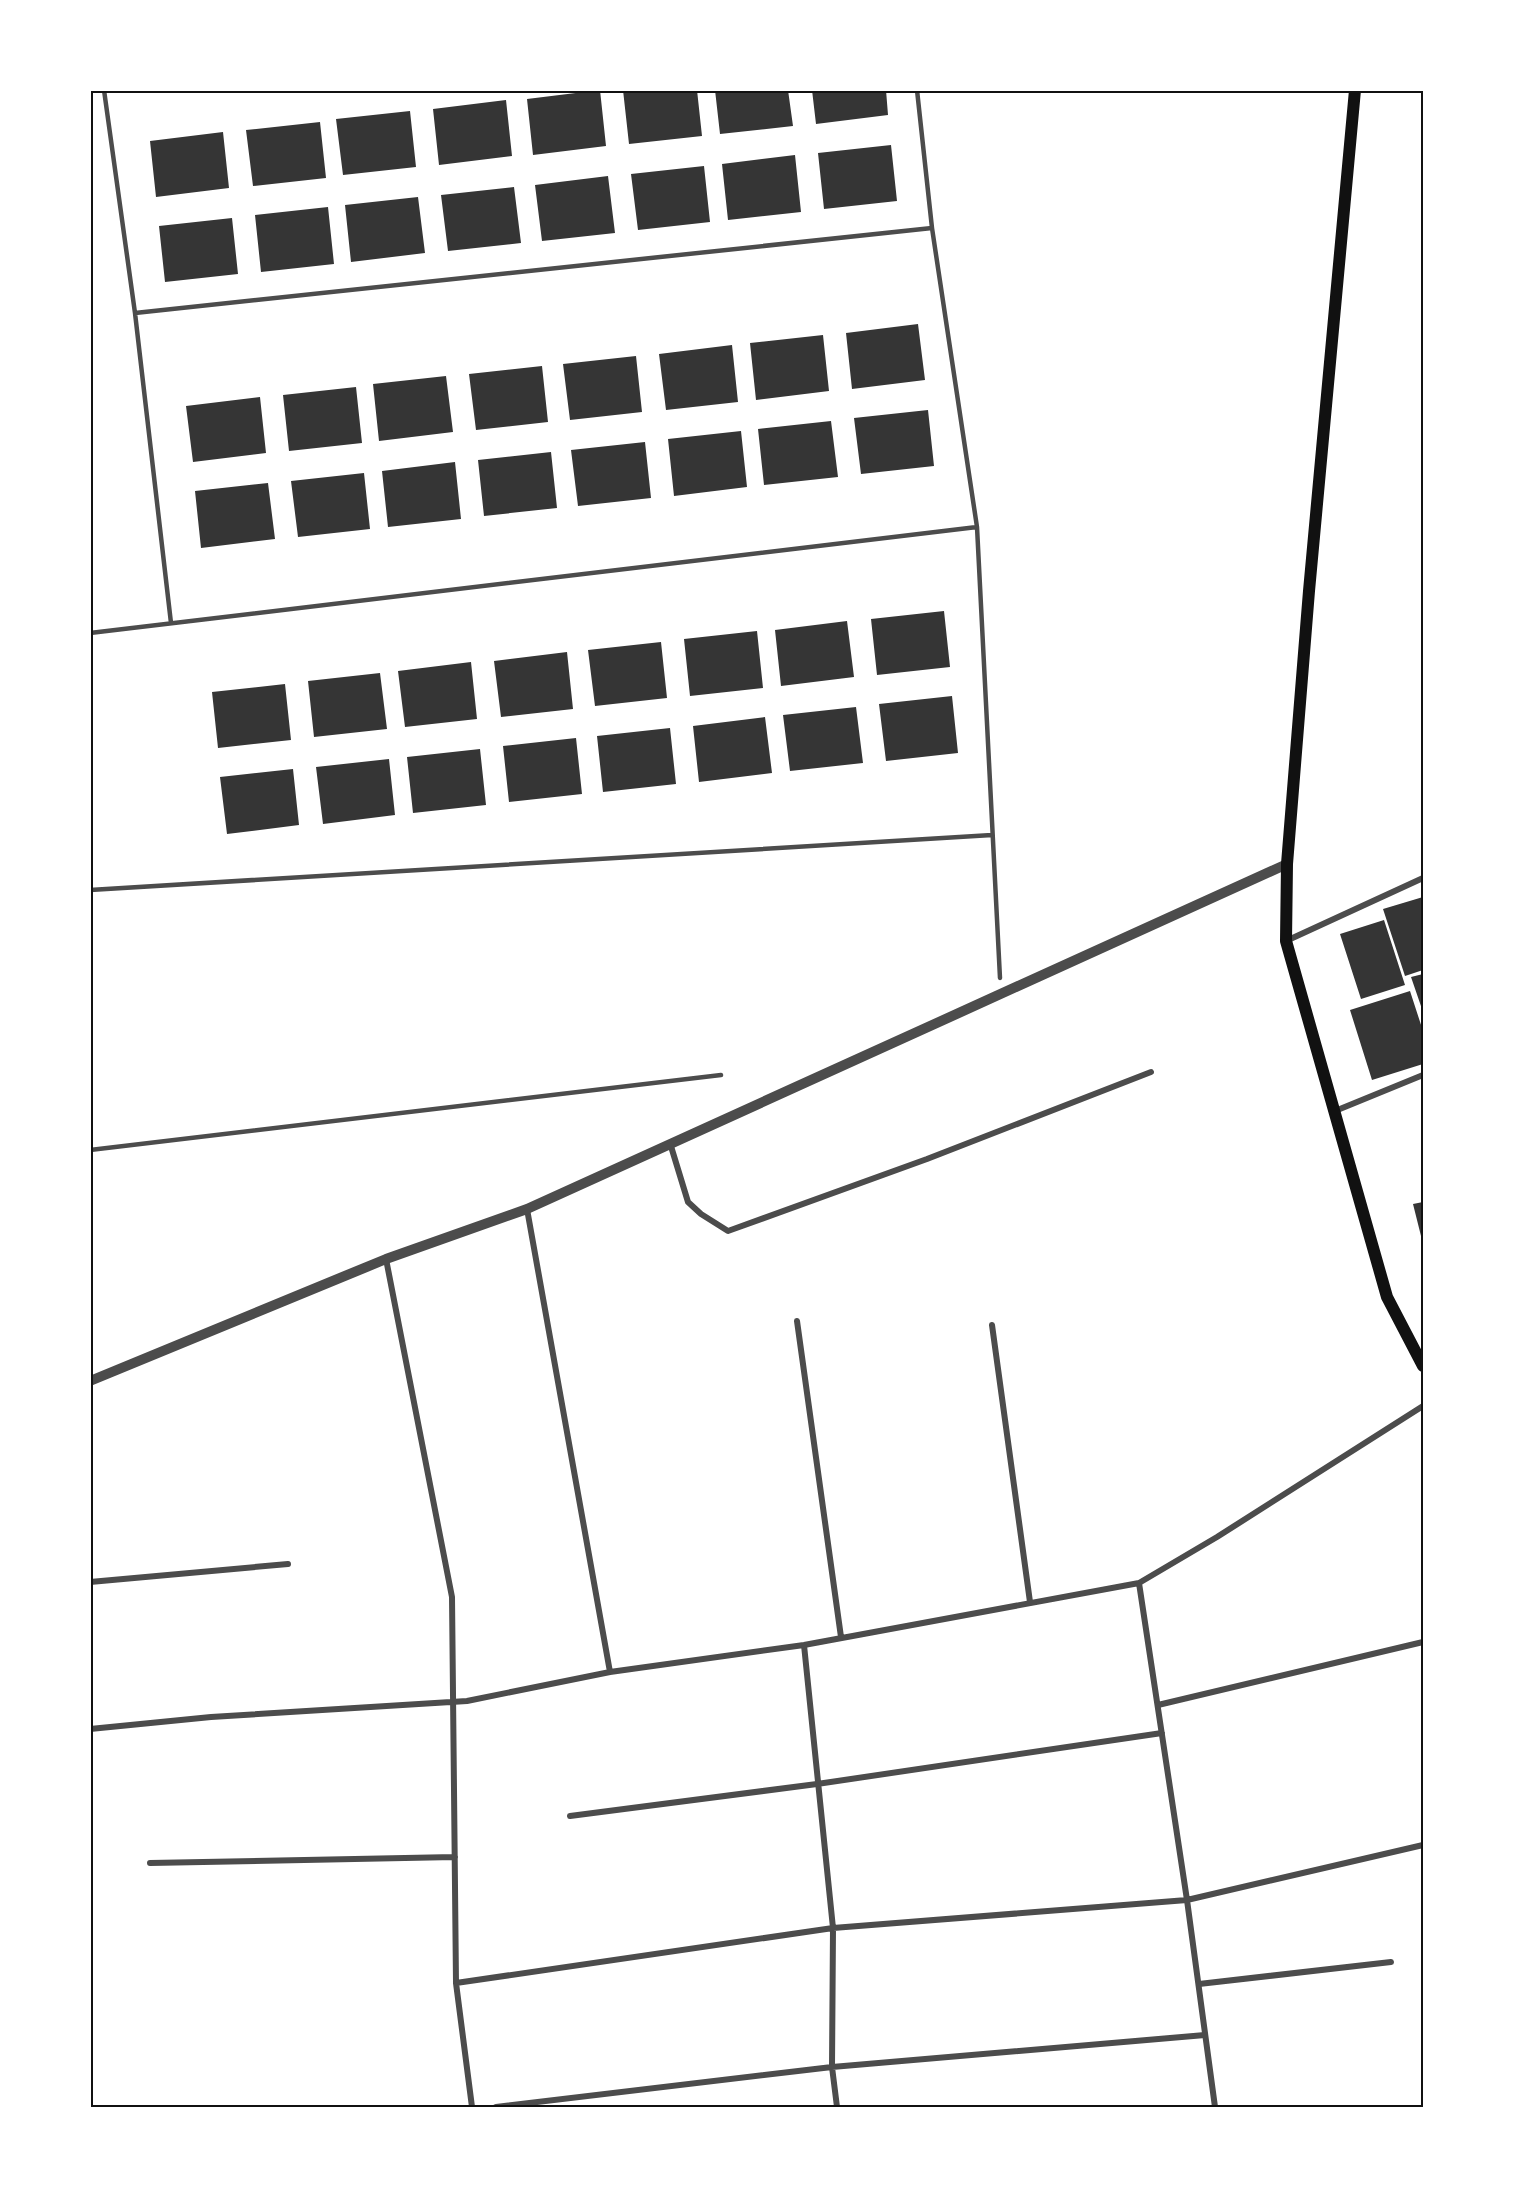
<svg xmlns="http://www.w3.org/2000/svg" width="1513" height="2197" viewBox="0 0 1513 2197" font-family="Barlow,sans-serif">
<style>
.building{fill:#353535}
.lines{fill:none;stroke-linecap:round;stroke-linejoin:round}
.service{stroke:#4c4c4c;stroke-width:4.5}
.minor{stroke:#4c4c4c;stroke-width:6}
.tertiary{stroke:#4c4c4c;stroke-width:10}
.secondary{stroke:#111;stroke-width:12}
.neatline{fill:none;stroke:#111;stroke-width:2}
</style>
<rect width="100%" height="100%" fill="#fff"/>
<path class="building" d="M600,90L606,146L533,155L527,99Z
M623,90H697L702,136L629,144Z
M715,90H788L793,126L720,134Z
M812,90H886L888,115L816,124Z
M506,100L512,156L439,165L433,109Z
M410,111L416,167L343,175L336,119Z
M320,122L326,178L253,186L246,130Z
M223,132L229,188L156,197L150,141Z
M891,145L897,201L824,209L818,153Z
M795,155L801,212L728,220L722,164Z
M704,166L710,222L638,230L631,174Z
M608,176L615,233L542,241L535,185Z
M514,187L521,243L448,251L441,195Z
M418,197L425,253L351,262L345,205Z
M328,207L334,264L261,272L255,215Z
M232,218L238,274L165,282L159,226Z
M918,324L925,380L852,389L846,333Z
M823,335L829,391L756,400L750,343Z
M732,345L738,402L666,410L659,354Z
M636,356L642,412L570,420L563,364Z
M542,366L548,422L476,430L469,374Z
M446,376L453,432L379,441L373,384Z
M356,387L362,443L289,451L283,395Z
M260,397L266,453L193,462L186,406Z
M928,410L934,466L861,474L854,418Z
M831,421L838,477L764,485L758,429Z
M741,431L747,487L674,496L668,439Z
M645,442L651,498L578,506L571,450Z
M551,452L557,508L484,516L478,460Z
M455,462L461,519L388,527L382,471Z
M364,473L370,529L298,537L291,481Z
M268,483L275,539L201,548L195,491Z
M944,611L950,667L877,675L871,619Z
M847,621L854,677L781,686L775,630Z
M757,631L763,688L690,696L684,639Z
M661,642L667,698L595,706L588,650Z
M567,652L573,709L501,717L494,661Z
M471,662L477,719L405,727L398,671Z
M380,673L387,729L314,737L308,681Z
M285,684L291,740L218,748L212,692Z
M952,696L958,753L886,761L879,704Z
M856,707L863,763L790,771L783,715Z
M765,717L772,773L699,782L693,726Z
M670,728L676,784L603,792L597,736Z
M576,738L582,794L509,802L503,746Z
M480,749L486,805L413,813L407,757Z
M389,759L395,815L323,824L316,767Z
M293,769L299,825L227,834L220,777Z
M1423,897V970L1405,976L1383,909Z
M1384,920L1405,985L1361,999L1340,934Z
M1423,974V1012L1411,977Z
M1410,991L1423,1031V1064L1372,1080L1350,1010Z
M1423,1202V1240H1422L1413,1204Z"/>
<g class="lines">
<path class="service" d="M104,90L135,313L171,623
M917,90L932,228L977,527L1000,978
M135,313L932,228
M90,633L977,527
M90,890L992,835
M90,1150L721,1075"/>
<path class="minor" d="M1286,941L1423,878
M1335,1111L1423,1075
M670,1143L688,1202L701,1214L728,1231L927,1159L1151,1072
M527,1209L610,1672L804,1645L1139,1583L1217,1537L1423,1406
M386,1259L452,1597L456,1983
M797,1321L841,1637
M992,1325L1030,1602
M90,1582L288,1564
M1139,1583L1187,1900L1215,2107
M804,1645L833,1928L832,2067L837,2107
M1158,1705L1423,1642
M90,1729L211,1717L467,1701L610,1672
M570,1816L817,1784L1162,1733
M150,1863L455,1857
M1199,1984L1391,1962
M472,2107L456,1983L833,1928L1187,1900L1423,1845
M496,2107L832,2067L1205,2035"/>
<path class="tertiary" d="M90,1381L386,1259L527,1209L1287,864"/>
<path class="secondary" d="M1355,90L1309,591L1287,864L1286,941L1387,1297L1423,1366"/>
</g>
<rect width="1513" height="2197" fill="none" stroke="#ffffff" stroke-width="183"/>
<rect x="92" y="92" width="1330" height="2014" class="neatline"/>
</svg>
